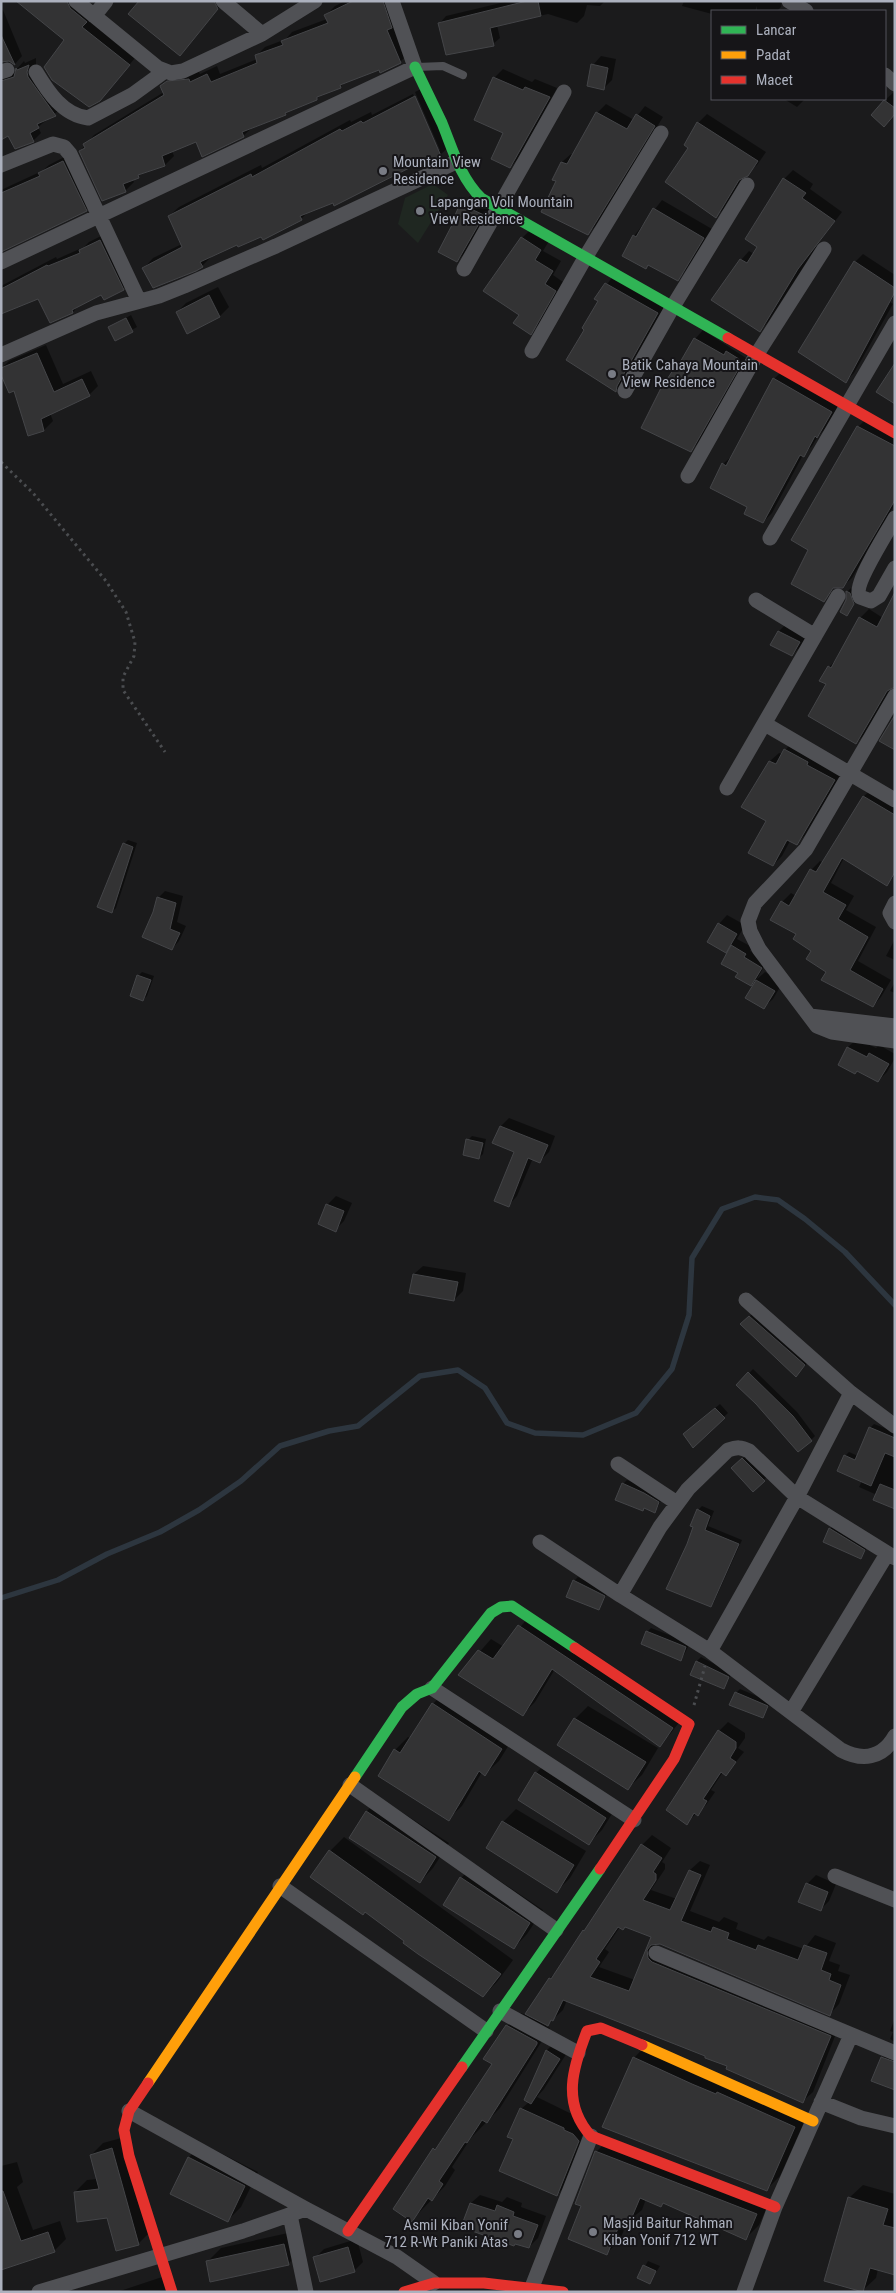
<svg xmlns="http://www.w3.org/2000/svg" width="896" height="2293" viewBox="0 0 896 2293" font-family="'Roboto Condensed',sans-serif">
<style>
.green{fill:#1f2721}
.shadow{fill:#0007;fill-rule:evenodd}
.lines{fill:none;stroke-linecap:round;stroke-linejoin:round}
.stream{stroke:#2d363f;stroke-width:5.5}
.building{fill:#333334;stroke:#444548;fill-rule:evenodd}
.path{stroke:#4b4d50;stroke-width:3;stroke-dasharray:2.5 4;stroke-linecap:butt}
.lane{stroke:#505155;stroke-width:8}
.street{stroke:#505155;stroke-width:15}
.fast{stroke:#30b455;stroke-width:11}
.slow{stroke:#ff9f0a;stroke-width:11}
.jam{stroke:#e5322d;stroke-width:11}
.poi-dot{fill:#797c85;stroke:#161518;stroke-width:2}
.labels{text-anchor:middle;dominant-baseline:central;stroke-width:4;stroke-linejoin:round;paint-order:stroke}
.poi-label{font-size:15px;fill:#acb1be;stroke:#161518;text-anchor:start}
</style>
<rect width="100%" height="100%" fill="#1b1b1c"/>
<path class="green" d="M433,184L448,195L418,243L398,224L405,198Z"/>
<path class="shadow" d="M19,1H87L140,52L100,100L66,40Z
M140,1H225L180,54Z
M345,1H394L409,53L400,62L345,82L340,87L321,94L317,99L291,109L285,114L253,127L243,136L197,140L172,151L174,156L165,165L144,172L133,179L134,182L125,191L80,151L94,135L164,92L162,86L171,77L198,70L200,74L217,66L220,74L257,59L256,56L265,47L286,39L292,32L327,19L326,15L335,6Z
M509,1H605L600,6L587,5L584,16L577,23L548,14L497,25L500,38L493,44L440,23L446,16Z
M684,1H782L781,7L777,11H757V6L755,11H712V14L682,6Z
M3,10L22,56L15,64L9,59L1,61V11Z
M601,56L616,59L612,80L603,89L593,65Z
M36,58V69L63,107L38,127L41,133L33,141L9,134L1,138V69L13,73L24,61L25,63Z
M503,69L532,82L535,79L557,88L519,158L510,167L504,132L476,119L494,78Z
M425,87L450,146L440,155L430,157L308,212L301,219L238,243L212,256L202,266L144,268L153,258L182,244L169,216L179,207L261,165L262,168L350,120L351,122L371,112L372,115L413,94L437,150H440L415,92Z
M894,92L895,114L873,115L885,100Z
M784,99H805L797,107Z
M606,104L634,120L645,106L663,117L597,225L588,233L557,181L554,179L562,162L571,154L573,155L597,113Z
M707,114L766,152L757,165L743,177L725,208L716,216L690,147L698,123Z
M72,153L95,202L86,210L1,251V190L42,171L49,165Z
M793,170L813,184L810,189L842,212L822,238L768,322L760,330L741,260L749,251L754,254L784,179Z
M470,196L492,206L466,252L457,261L454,225L461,205Z
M662,200L712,229L686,270L677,279L649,264L646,267L634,236Z
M531,229L549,241L543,251L561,261L553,275L563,282L539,324L530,333L520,315L522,238Z
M109,232L131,281L123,289L102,293L80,304L73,312L50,322L39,297L1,313V286L56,257L57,259L84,247L89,242Z
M863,254L895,275V295L890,302L893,304L854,373L846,381L855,262Z
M614,275L666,304L624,382L616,391L586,329L599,301L596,299Z
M218,287L229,307L220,316L187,332L177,312L186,303Z
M131,315L137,327L116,339L110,327Z
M703,330L746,358L700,441L691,450L662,389L695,339Z
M46,345L63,384L91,371L98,386L89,395L50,413L53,421L44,430L29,434L15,389L1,369L9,361Z
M783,370L840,403L826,428L818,436L812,446L803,455L772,513L763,522L749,506L723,464L732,456L774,379Z
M867,418L895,433V504L852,578L842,587H835L823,600L810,550L858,427Z
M851,588L857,599L847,614V592Z
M869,609L883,618L892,687L865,734L856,743L828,684L829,667L838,658L860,618Z
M788,622L808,633L801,646L792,655L772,644L779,631Z
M793,741L843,771L805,835L796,844L790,841L782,856L773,865L767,820L742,807L770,761L779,753L782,754Z
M873,788L895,801V876L886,884L844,858L831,883L854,896L846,910L876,927L858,961L891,980L881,997L873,1006L828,972L813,950L798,934L782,902L791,893L796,896L811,870L820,861L823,863L864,796Z
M128,840L137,843L116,908L112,912L124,844Z
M165,891L183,896L177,922L186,926L179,941L172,949L154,912L158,898Z
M727,915L745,925L737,939L752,947L750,951L767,961L757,979L765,972L783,982L773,999L764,1007L747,998L757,980L751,985L739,973L732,945L726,951L719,924Z
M895,939V960L886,956Z
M142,972L154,976L147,996L143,1000L138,976Z
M895,982V993L890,991Z
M857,1039L876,1048L879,1045L895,1054V1058L887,1072L878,1081L858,1070L839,1065L848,1047Z
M509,1118L555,1136L549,1152L540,1161L533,1158L517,1196L509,1205L516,1151L501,1126Z
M472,1136L486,1139L483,1154L479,1158L468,1140Z
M336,1196L352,1203L344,1221L335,1230L327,1205Z
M423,1266L466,1273L463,1291L454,1300L414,1274Z
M754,1312L809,1361L800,1372L742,1324Z
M753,1369L797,1412L815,1436L811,1440L757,1403L738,1385Z
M720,1404L728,1413L693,1446L688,1430Z
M874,1424L895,1432V1507L877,1495L859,1487L862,1481L845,1456L849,1452L858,1456L870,1428Z
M747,1455L768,1476L753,1490L736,1464Z
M627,1480L648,1489L662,1498L658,1507L654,1511L623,1484Z
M702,1506L714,1511L708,1526L742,1540L714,1602L710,1606L688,1545L698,1510Z
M834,1525L868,1546L861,1557L830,1529Z
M578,1577L608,1592L599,1608L574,1581Z
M531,1614L684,1716L671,1733L659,1745L555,1669L535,1702L523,1714L460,1674L491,1639L504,1647Z
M651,1628L690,1643L684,1655L680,1659L647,1632Z
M701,1657L732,1673L724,1687L697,1661Z
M740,1689L771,1702L762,1717L736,1693Z
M446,1690L515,1735L499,1761L485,1774L482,1772L462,1806L448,1819L395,1750L408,1737L411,1738L433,1704Z
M588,1706L658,1748L642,1775L628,1788L575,1719Z
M728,1722L745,1733V1738L738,1748L744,1752L726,1774L723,1772L711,1790L715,1792L706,1805L686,1823L667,1810L719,1731Z
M550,1759L618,1804L602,1830L589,1843L520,1799L536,1773Z
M380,1798L449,1843L433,1868L420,1882L351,1838L367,1811Z
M516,1809L586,1851L570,1878L557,1891L503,1822Z
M652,1835L671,1848L662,1862L665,1864V1869L651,1890L677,1899L690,1870L700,1861L710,1865L690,1911L719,1922L724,1917L738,1923L736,1929L764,1940L768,1936L804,1949L815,1935L836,1943L829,1961L840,1965L838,1971L850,1975L839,2004L830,2014L657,1943L658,1948L839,2026L813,2092L803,2101L707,2055L567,2000L563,2010L546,2026L550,2028L500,2108L471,2138L452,2167L455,2170L445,2186L412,2220L395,2208L493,2064L507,2026L521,2013L526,2015L550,1978L559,1970L590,1925L642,1845ZM626,1926L653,1937L635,1980L599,1967L609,1952L605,1949L620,1927Z
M344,1837L513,1960L497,1982L483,1996L458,1977L456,1979L404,1942L406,1941L365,1911L312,1876L330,1851Z
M475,1864L543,1910L527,1934L514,1948L445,1904L461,1878Z
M816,1875L836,1884L829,1901L820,1910L807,1884Z
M895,2018V2042L890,2039L893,2032L890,2031Z
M560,2037L572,2045L544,2089L537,2097L586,2121L570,2181L557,2195L514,2139L521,2109L529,2102L525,2100L547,2050Z
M647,2044L808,2113L780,2176L767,2189L634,2058Z
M891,2049L895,2050V2089L882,2058Z
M125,2137L151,2231L138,2244L108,2217L75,2192L87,2180L97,2179L91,2155L103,2143Z
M610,2138L770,2200L759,2225L746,2238L664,2202L661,2205L646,2199L642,2210L627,2222L620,2240L607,2253L582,2206L596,2152Z
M203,2144L258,2172L241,2207L228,2220L172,2194L189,2157Z
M17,2162L23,2182L17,2187L33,2230L60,2221L66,2239L54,2251L1,2269V2166Z
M863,2185L895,2194V2274L878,2269L876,2278L862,2291L849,2198Z
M480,2195L502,2202L507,2197L522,2203L521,2207L546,2216L538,2238L529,2247L517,2243L514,2245L471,2203Z
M297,2231L302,2250L288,2264L207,2262L221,2248Z
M357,2239L363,2262L355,2270L321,2280L315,2258L324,2249Z
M648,2261L660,2266L650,2282L639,2277Z
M171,2274L178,2292H117Z"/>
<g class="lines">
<path class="stream" d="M1,1598L58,1580L107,1554L160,1532L199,1510L241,1481L280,1446L329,1431L358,1426L420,1376L458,1370L485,1388L507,1423L535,1433L583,1435L636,1413L672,1369L689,1315L692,1258L722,1209L755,1197L778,1200L805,1219L845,1252L895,1305"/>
</g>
<path class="building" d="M16,1H67L70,8L87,22L82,27L130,65L100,101L89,107L52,80L44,67L64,40Z
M139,1H214L218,9L180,56L128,14Z
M353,1H383L392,28L387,30L401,63L380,73L379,70L340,85L341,88L317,97V100L285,113L286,115L242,132L244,137L202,157L196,142L162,156L165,166L138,175L139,178L123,184L126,192L102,201L79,151L85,148L83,144L164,95L160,86L167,81L189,79L190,82L207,74L211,82L257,63L255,55L283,45L281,41L328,23L324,15Z
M527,1H538L541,16L490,28L494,46L446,55L438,23Z
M1,35L15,65L9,61L1,62Z
M591,64L608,68L604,90L587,86Z
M29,65L27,72L28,77L56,116L37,124L39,128L30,133L34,142L15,149L8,136L1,140V81L14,77L16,68L17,70Z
M493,77L523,90L525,87L550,97L510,168L491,159L503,133L474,120Z
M415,96L441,156L431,162L429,158L334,206L333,203L300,216L302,220L263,240L261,237L238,247L237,245L200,262L203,267L196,271L153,288L142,268L182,247L168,216L251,174L252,177L340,129L342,131L361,121L363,123Z
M884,100L895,108V114L884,127L871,115Z
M596,112L627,129L636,114L655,126L588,235L541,212L556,181L552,180L561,162L567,164Z
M697,122L758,161L748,176L739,180L716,218L665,182L688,148L684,145Z
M63,161L87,211L1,252V193L40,176L38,173Z
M783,178L806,193L802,198L835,221L798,269L760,332L711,300L740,259L747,263L757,247L745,239Z
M460,204L484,215L457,262L438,252L452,225L451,224Z
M653,208L704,238L678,281L648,265L646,269L622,256L633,235L636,237Z
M521,237L541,250L535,260L553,271L545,284L556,291L531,335L513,323L519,315L483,291Z
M100,240L124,290L104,300L101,295L72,310L73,313L50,323L38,299L1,314V289L47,265L48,266L80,253L79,250Z
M854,261L895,288V292L846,383L798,352Z
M605,283L658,313L617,386L616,392L566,360L584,330L582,328L598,301L594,299Z
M209,295L220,317L187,334L176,312Z
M126,318L133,332L115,341L108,327Z
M694,338L724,355L726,351L739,359L735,366L739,368L691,452L641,428L661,388L678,363L679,364Z
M37,353L54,392L82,379L90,396L41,419L44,431L28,436L14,391L9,393L1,375V368Z
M895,363V404L876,392Z
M773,378L832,412L817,438L815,436L804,457L800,455L763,523L744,514L747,507L710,488L722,463L726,466Z
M857,426L895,446V500L843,588H833L824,602L791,584L808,550L791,540Z
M846,591L850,593L854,604L847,616L840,612L846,600Z
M895,592V687L887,691L856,744L808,716L826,684L819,681L828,666L831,668L859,617L877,627Z
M778,631L800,642L792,656L770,645Z
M895,715V750L879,741Z
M784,749L808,762L807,765L835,780L797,845L787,840L773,866L748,853L766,821L741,807L769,761L776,764Z
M863,796L895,815V872L887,886L842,858L823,892L846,905L838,919L868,937L850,970L883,989L873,1007L821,980L826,972L806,959L811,951L793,939L796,934L770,920L781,901L789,906L810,869L816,872Z
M123,843L133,847L112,913L97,907Z
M157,897L176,903L170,929L180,933L172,950L142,937L153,912Z
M718,923L737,934L726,953L707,942Z
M731,945L746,954L744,957L762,968L751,986L735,977L738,973L721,964Z
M137,975L151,980L143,1001L130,996Z
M756,980L775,991L764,1009L745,998Z
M847,1047L867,1057L869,1053L889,1064L878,1082L857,1071L855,1074L838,1065Z
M500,1126L548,1145L540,1163L528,1158L509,1207L494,1201L514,1152L492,1143Z
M466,1139L483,1143L479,1159L463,1155Z
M326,1204L344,1211L336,1232L318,1224Z
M413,1274L458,1282L454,1301L409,1293Z
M749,1316L805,1365L796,1377L740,1324Z
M748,1372L793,1416L812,1441L798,1452L756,1404L736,1385Z
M715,1408L725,1418L693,1448L683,1434Z
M869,1427L895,1438V1457L885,1453L871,1486L837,1471L844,1455L855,1460Z
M742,1458L765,1481L753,1492L731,1468Z
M622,1483L644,1493L659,1502L655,1513L644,1508L643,1511L615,1500Z
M880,1484L895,1490V1509L873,1500Z
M697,1509L710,1516L705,1530L739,1544L711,1607L666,1589L687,1544L693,1527L690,1526Z
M829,1528L865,1550L861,1559L823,1542Z
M573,1580L605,1596L599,1610L566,1597Z
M518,1625L673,1728L660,1747L552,1669L523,1716L458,1675L478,1650L493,1659Z
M646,1631L686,1647L681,1661L641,1644Z
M696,1661L729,1677L724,1689L690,1675Z
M735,1692L768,1706L763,1718L729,1705Z
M432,1703L502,1749L485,1776L479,1771L449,1821L378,1776L394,1749L400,1753Z
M574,1718L646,1762L628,1790L557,1745Z
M718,1730L736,1742V1748L730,1758L736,1762L726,1776L721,1772L703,1799L707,1801L698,1816L694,1813L687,1825L666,1810Z
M535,1772L606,1818L589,1845L518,1800Z
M366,1811L436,1857L420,1883L349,1838Z
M502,1821L574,1865L557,1893L486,1848Z
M641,1844L662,1858L653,1872L656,1874V1880L643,1900L670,1910L689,1870L701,1875L681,1921L711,1932L713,1927L729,1933L727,1939L756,1950L758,1945L798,1960L804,1945L827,1953L821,1970L831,1974L829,1980L841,1985L830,2016L660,1944L651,1945L647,1950L648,1958L652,1962L831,2036L803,2103L726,2069L727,2066L705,2058V2056L563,2000L553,2021L551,2020L548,2026L525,2014L549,1978L551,1979L583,1930L584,1931ZM618,1927L623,1930L625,1927L651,1937L629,1991L590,1977L600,1962L596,1959Z
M329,1850L501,1974L483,1997L418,1954L403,1943L404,1941L365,1912L363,1915L310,1877Z
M460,1877L530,1923L514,1949L443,1905Z
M806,1883L828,1892L821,1911L798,1902Z
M506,2025L537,2042V2044L487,2123L482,2120L467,2143L465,2142L439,2181L443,2184L432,2201L428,2198L412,2222L393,2209L433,2148L435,2150L492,2064L483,2059Z
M546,2050L560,2059L531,2104L524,2100Z
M633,2057L692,2084L716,2094L717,2092L795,2127L767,2191L602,2127Z
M881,2057L895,2062V2090L871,2081Z
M520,2108L564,2128V2130L573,2134L579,2141L557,2196L499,2171L513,2139L507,2137Z
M112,2148L139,2245L116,2251L107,2218L77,2222L74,2192L99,2189L90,2155Z
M595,2151L757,2214L746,2240L663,2203L661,2207L640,2198L629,2224L621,2221L607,2255L568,2239L581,2206L575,2204Z
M188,2157L245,2186L228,2222L170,2194Z
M1,2191H3L21,2241L48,2232L55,2252L1,2270Z
M848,2197L888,2209L883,2225L895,2228V2275L870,2268L863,2292L824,2281Z
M470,2203L495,2211L497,2205L514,2212L513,2216L538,2225L529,2248L515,2244L514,2246L461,2227Z
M284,2244L289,2265L210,2282L206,2261Z
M348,2247L355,2272L320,2282L313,2257Z
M643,2265L656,2271L650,2284L637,2278Z"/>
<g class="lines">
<path class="path" d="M1,462L33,493L106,581L126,612L135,642L134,656L123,677V690L165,752
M694,1705L705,1666"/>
<path class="lane" d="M417,67L443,66L463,75"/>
<path class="street" d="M76,1L158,68L171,73L183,71L262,34L315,1
M223,1L262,34
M789,1L806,11
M94,16L106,1
M1,72L7,70
M36,72C48,92 63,115 88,118L132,95L165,71
M885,75L895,84
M1,165L53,144L64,147L70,154L139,301
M1,262L415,67L392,1
M464,269L564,92
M532,351L585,258L661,133
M1,355L96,313L159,296L184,286L276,246L456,162
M625,391L672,308L747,185
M688,476L757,354L824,249
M895,518C888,531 852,586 860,597L871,601L879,596L895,568
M770,538L895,323
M756,600L815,636
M895,696L806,849L755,903L748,921L750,931L759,949L817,1026L832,1032L895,1041
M765,724L895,800
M727,788L838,596
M895,903L890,913L895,922
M810,1016L895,1026
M746,1300L851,1393L895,1426
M618,1464L677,1503
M540,1542L620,1595L710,1651L841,1750C862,1761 882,1759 895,1736
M620,1595L660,1527L688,1489L728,1450C737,1447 741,1447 749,1451L797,1497L895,1558
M710,1651L797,1497L851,1393
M432,1688L634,1820
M791,1712L887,1554
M350,1785L556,1930
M835,1876L895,1900
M280,1886L486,2031
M656,1953L895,2053
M500,2011L578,2053
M821,2102L861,2118L895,2126
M129,2111L306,2209L397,2257L434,2283
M290,2215L306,2292
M532,2287L591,2136
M39,2292L243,2231L306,2209
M744,2292L775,2207L851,2035"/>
<path class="fast" d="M415,67C424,86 433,104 442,123C453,150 460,177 481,198L728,338
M355,1777L402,1707L417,1694L432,1688L491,1613L501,1607L512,1606L575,1648
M462,2067L600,1869"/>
<path class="slow" d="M642,2045L813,2121
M148,2083L355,1777"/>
<path class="jam" d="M728,338L895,433
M575,1648L689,1724L674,1759L600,1869
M642,2045L601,2028L587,2031C573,2067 561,2103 591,2136L775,2207
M148,2083L129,2111L124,2130L129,2156L172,2292
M348,2231L462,2067
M404,2292L434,2283H484L563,2292"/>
</g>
<g class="poi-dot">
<circle cx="383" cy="171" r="5"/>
<circle cx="420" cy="211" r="5"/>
<circle cx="612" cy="374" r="5"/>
<circle cx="593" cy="2232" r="5"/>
<circle cx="518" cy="2234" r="5"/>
</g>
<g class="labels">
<g class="poi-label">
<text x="393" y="162">Mountain View<tspan x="393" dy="17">Residence</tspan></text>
<text x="430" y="202">Lapangan Voli Mountain<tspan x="430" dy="17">View Residence</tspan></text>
<text x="622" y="365">Batik Cahaya Mountain<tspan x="622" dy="17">View Residence</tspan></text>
<text x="603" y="2223">Masjid Baitur Rahman<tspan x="603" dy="17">Kiban Yonif 712 WT</tspan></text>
<text x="508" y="2225" text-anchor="end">Asmil Kiban Yonif<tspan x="508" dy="17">712 R-Wt Paniki Atas</tspan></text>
</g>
</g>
<rect width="896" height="2293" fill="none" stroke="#acb1be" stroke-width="5"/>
<rect x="711" y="10" width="175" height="90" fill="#161518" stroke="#52535a"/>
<rect x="721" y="26" width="25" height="8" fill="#30b455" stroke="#52535a"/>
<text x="756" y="35" font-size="15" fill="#acb1be">Lancar</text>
<rect x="721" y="51" width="25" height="8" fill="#ff9f0a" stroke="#52535a"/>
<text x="756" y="60" font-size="15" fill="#acb1be">Padat</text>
<rect x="721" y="76" width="25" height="8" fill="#e5322d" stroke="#52535a"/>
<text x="756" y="85" font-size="15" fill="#acb1be">Macet</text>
</svg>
